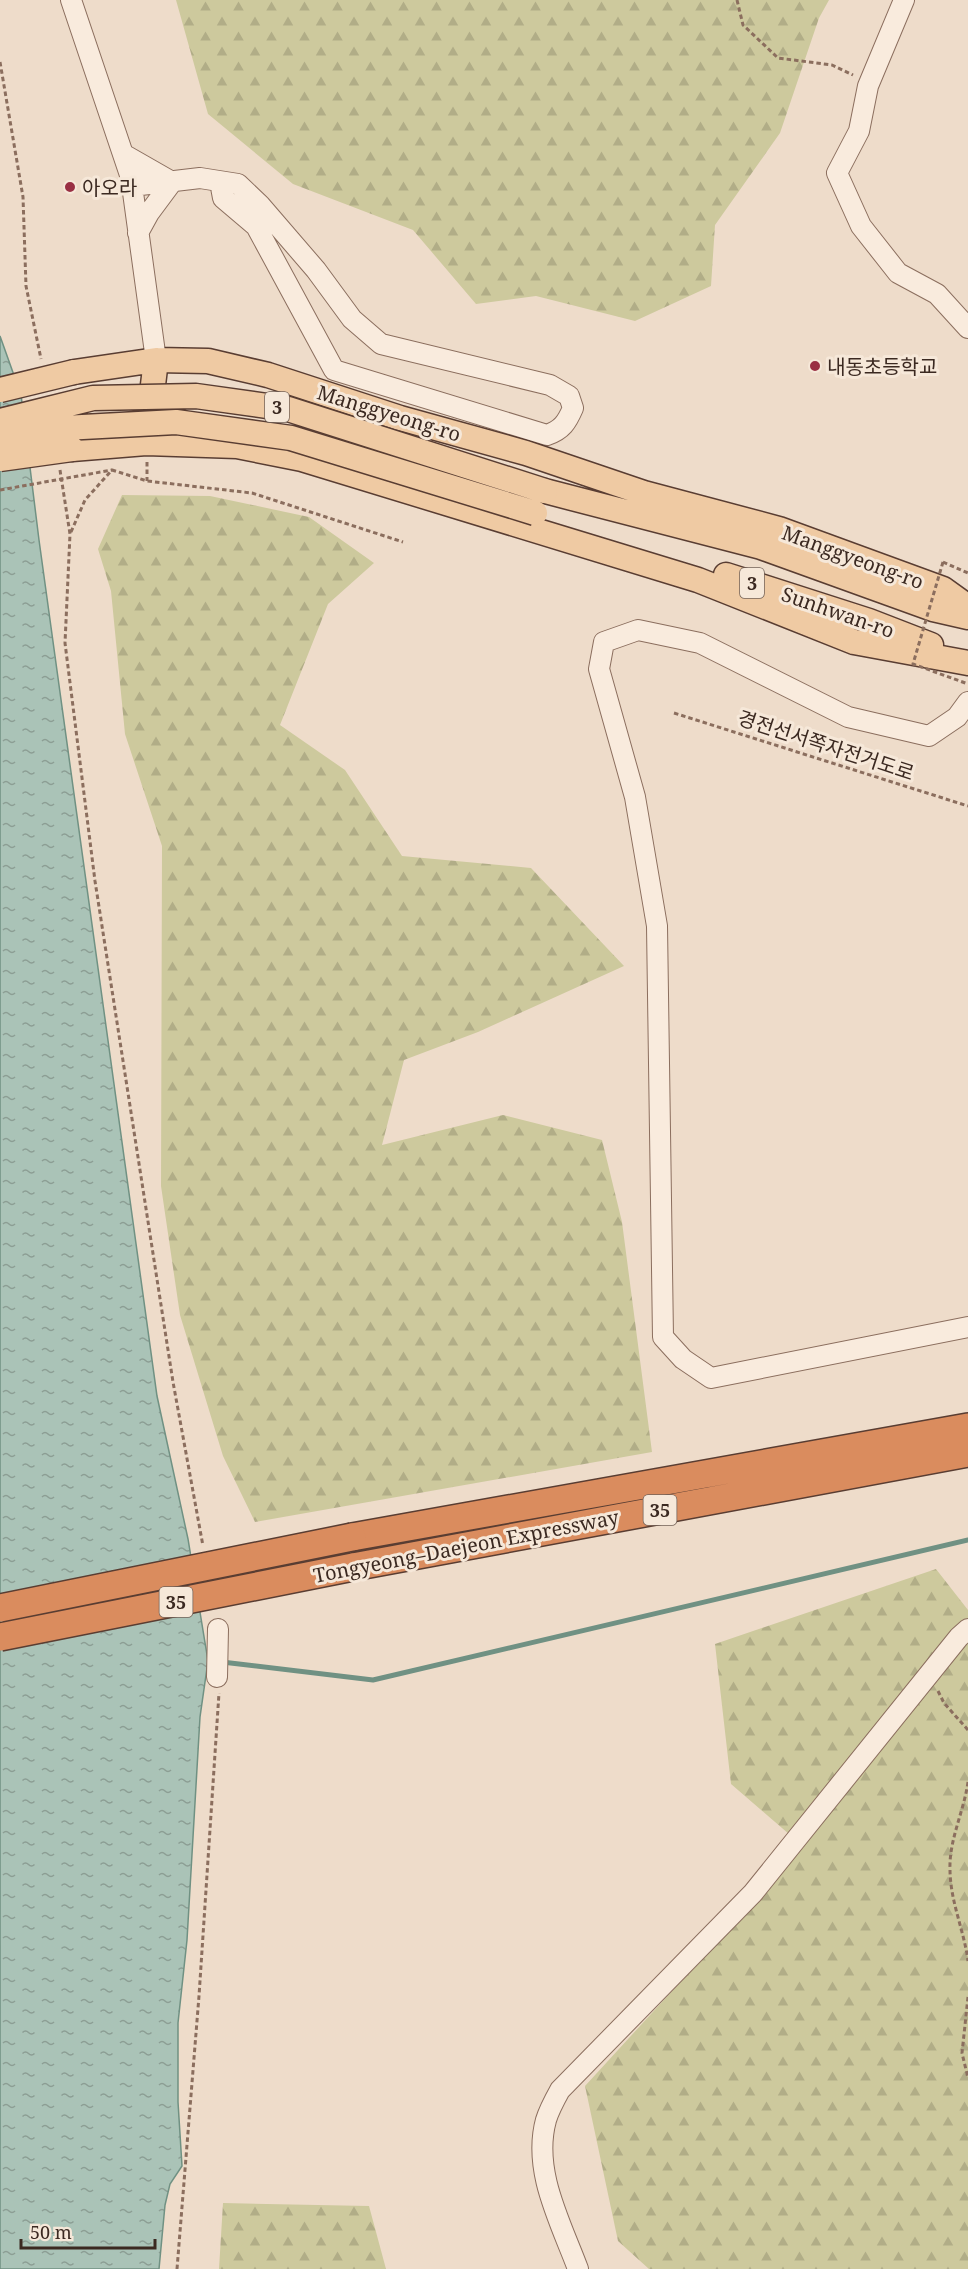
<svg xmlns="http://www.w3.org/2000/svg" width="968" height="2269" viewBox="0 0 968 2269" font-family="'Noto Serif','Noto Sans KR',serif">
<style>
.forest{fill:url(#forest-firs)}
.water{fill:url(#water-ripples);stroke:#709183;stroke-width:1.5}
.lines{fill:none;stroke-linecap:round;stroke-linejoin:round}
.stream{stroke:#709183;stroke-width:5}
.minor-casing{stroke:#8b6e5e;stroke-width:22}
.major-casing{stroke:#593d32;stroke-width:27}
.highway-casing{stroke:#593d32;stroke-width:30}
.path{stroke:#8b6e5e;stroke-width:3;stroke-dasharray:4.5 3;stroke-linecap:butt}
.minor{stroke:#f9ebdd;stroke-width:20}
.major{stroke:#efcaa3;stroke-width:24}
.highway{stroke:#da8c5e;stroke-width:27}
.major-bridge-casing{stroke:#593d32;stroke-width:27;stroke-linecap:butt}
.highway-bridge-casing{stroke:#593d32;stroke-width:30;stroke-linecap:butt}
.path-bridge{stroke:#8b6e5e;stroke-width:3;stroke-dasharray:4.5 3;stroke-linecap:butt}
.major-bridge{stroke:#efcaa3;stroke-width:24}
.highway-bridge{stroke:#da8c5e;stroke-width:27}
.poi-dot{fill:#992f43;stroke:#f6e8d9;stroke-width:2}
.labels{text-anchor:middle;dominant-baseline:central;stroke-width:6;stroke-linejoin:round;paint-order:stroke}
.shield{fill:#f6e8d9;stroke:#736258;stroke-width:1.5}
.shield-label{font-size:18px;font-weight:bold;fill:#3b2921}
.poi-label{font-size:20px;fill:#3b2921;stroke:#f6e8d9;text-anchor:start}
.street-label{font-size:20px;fill:#3b2921;stroke:#f6e8d9}
</style>
<defs>
<pattern id="forest-firs" width="22" height="20" patternUnits="userSpaceOnUse" patternTransform="scale(1.5)"><rect width="22" height="20" fill="#cdc99d"/><path d="M5 1l3.5 6h-7zM16 11l3.5 6h-7z" fill="#b1ad87"/></pattern>
<pattern id="water-ripples" width="26" height="14" patternUnits="userSpaceOnUse" patternTransform="scale(1.5)"><rect width="26" height="14" fill="#aac3b7"/><path d="M2 4q2-2 4 0t4 0M15 11q2-2 4 0t4 0" fill="none" stroke="#8c9e94"/></pattern>
</defs>
<rect width="100%" height="100%" fill="#eedcca"/>
<path class="forest" d="M176,0H829L819,18L780,133L715,225L711,286L635,321L536,296L476,304L413,230L293,184L208,114Z
M122,495L210,496L309,517L374,563L328,604L280,725L345,770L402,856L531,868L624,966L478,1032L404,1060L382,1145L503,1115L602,1140L622,1222L652,1452L255,1522L223,1456L180,1315L161,1186L162,846L125,734L111,591L98,549Z
M936,1569L968,1610V2269H649L618,2241L585,2086L804,1847L731,1784L715,1644Z
M223,2203L369,2206L386,2269H219Z"/>
<path class="water" d="M0,336L21,395L39,540L157,1396L188,1539L208,1661L200,1717L187,1940L178,2023V2102L182,2166L170,2184L165,2205L159,2269H0Z"/>
<g class="lines">
<path class="stream" d="M222,1662L373,1680L968,1540"/>
<g class="minor-casing">
<path id="minor" d="M71,0L131,178L156,360
M904,0L868,86L859,131L837,173L861,226L898,273L937,294L968,328
M123,154L172,182L149,213L138,233
M132,186L200,178L238,184L260,205L316,270L352,319L381,344L550,385L569,396L573,408C567,422 562,430 547,435L334,370L256,226L223,198L220,182
M968,702L957,717L929,736L848,717L700,643L638,630L604,642L599,669L635,797L657,926L663,1337L683,1359L711,1378L968,1327
M217,1677L218,1629
M578,2269C561,2223 532,2171 546,2120C549,2110 555,2099 560,2090L753,1893L959,1637L968,1629"/>
</g>
<g class="major-casing">
<path id="major" d="M74,372L156,360L208,361L268,375L400,418L526,453L644,493L779,529L943,589L968,607
M146,443L156,360
M72,449L146,443L237,446L302,459L698,580L854,642L968,663
M545,491L761,547L933,609L968,617
M726,575L869,621L931,645"/>
</g>
<g class="highway-casing">
<path id="highway" d="M352,1537L968,1427
M353,1567L968,1453"/>
</g>
<path class="path" d="M737,0L743,25L778,58L832,65L853,75
M0,62L23,197L26,286L41,359
M147,462V481
M60,470L70,534L65,643L95,881L173,1382L203,1546
M71,532L85,500L112,470L147,481L252,493L403,542
M943,562L968,573
M674,713L968,806
M938,1691L944,1703L968,1730
M968,1782C964,1811 949,1840 950,1869C950,1901 964,1930 968,1961
M968,1997L962,2053L968,2078
M177,2269L199,1996L219,1693"/>
<use href="#minor" class="minor"/>
<use href="#major" class="major"/>
<use href="#highway" class="highway"/>
<g class="major-bridge-casing">
<path id="major-bridge" d="M0,390L74,372
M0,421L93,398L196,396L288,409L545,491
M0,440L64,428L176,422L291,438L535,513
M0,459L72,449"/>
</g>
<g class="highway-bridge-casing">
<path id="highway-bridge" d="M0,1608L352,1537
M0,1637L353,1567"/>
</g>
<path class="path-bridge" d="M0,490L112,470
M943,562L913,664L968,684"/>
<use href="#major-bridge" class="major-bridge"/>
<use href="#highway-bridge" class="highway-bridge"/>
</g>
<g class="poi-dot">
<circle cx="70" cy="187" r="6"/>
<circle cx="815" cy="366" r="6"/>
</g>
<g class="labels">
<g class="shield">
<rect x="265" y="392" width="24" height="30" rx="4.5"/>
<rect x="740" y="568" width="24" height="30" rx="4.5"/>
<rect x="643.5" y="1495" width="33" height="30" rx="4.5"/>
<rect x="159.5" y="1587" width="33" height="30" rx="4.5"/>
</g>
<g class="shield-label">
<text x="277" y="407">3</text>
<text x="752" y="583">3</text>
<text x="660" y="1510">35</text>
<text x="176" y="1602">35</text>
</g>
<g class="poi-label">
<text x="82" y="187">아오라</text>
<text x="827" y="366">내동초등학교</text>
</g>
<g class="street-label">
<text transform="translate(389 413) rotate(17)">Manggyeong-ro</text>
<text transform="translate(853 557) rotate(20)">Manggyeong-ro</text>
<text transform="translate(838 612) rotate(19)">Sunhwan-ro</text>
<text transform="translate(826 745) rotate(18)">경전선서쪽자전거도로</text>
<text transform="translate(466 1546) rotate(-11)">Tongyeong–Daejeon Expressway</text>
</g>
</g>
<path d="M21 2239v9h134v-9" fill="none" stroke="#3b2921" stroke-width="3"/>
<text x="30" y="2239" font-size="18" fill="#3b2921" stroke="#f6e8d9" stroke-width="4.5" paint-order="stroke">50 m</text>
</svg>
